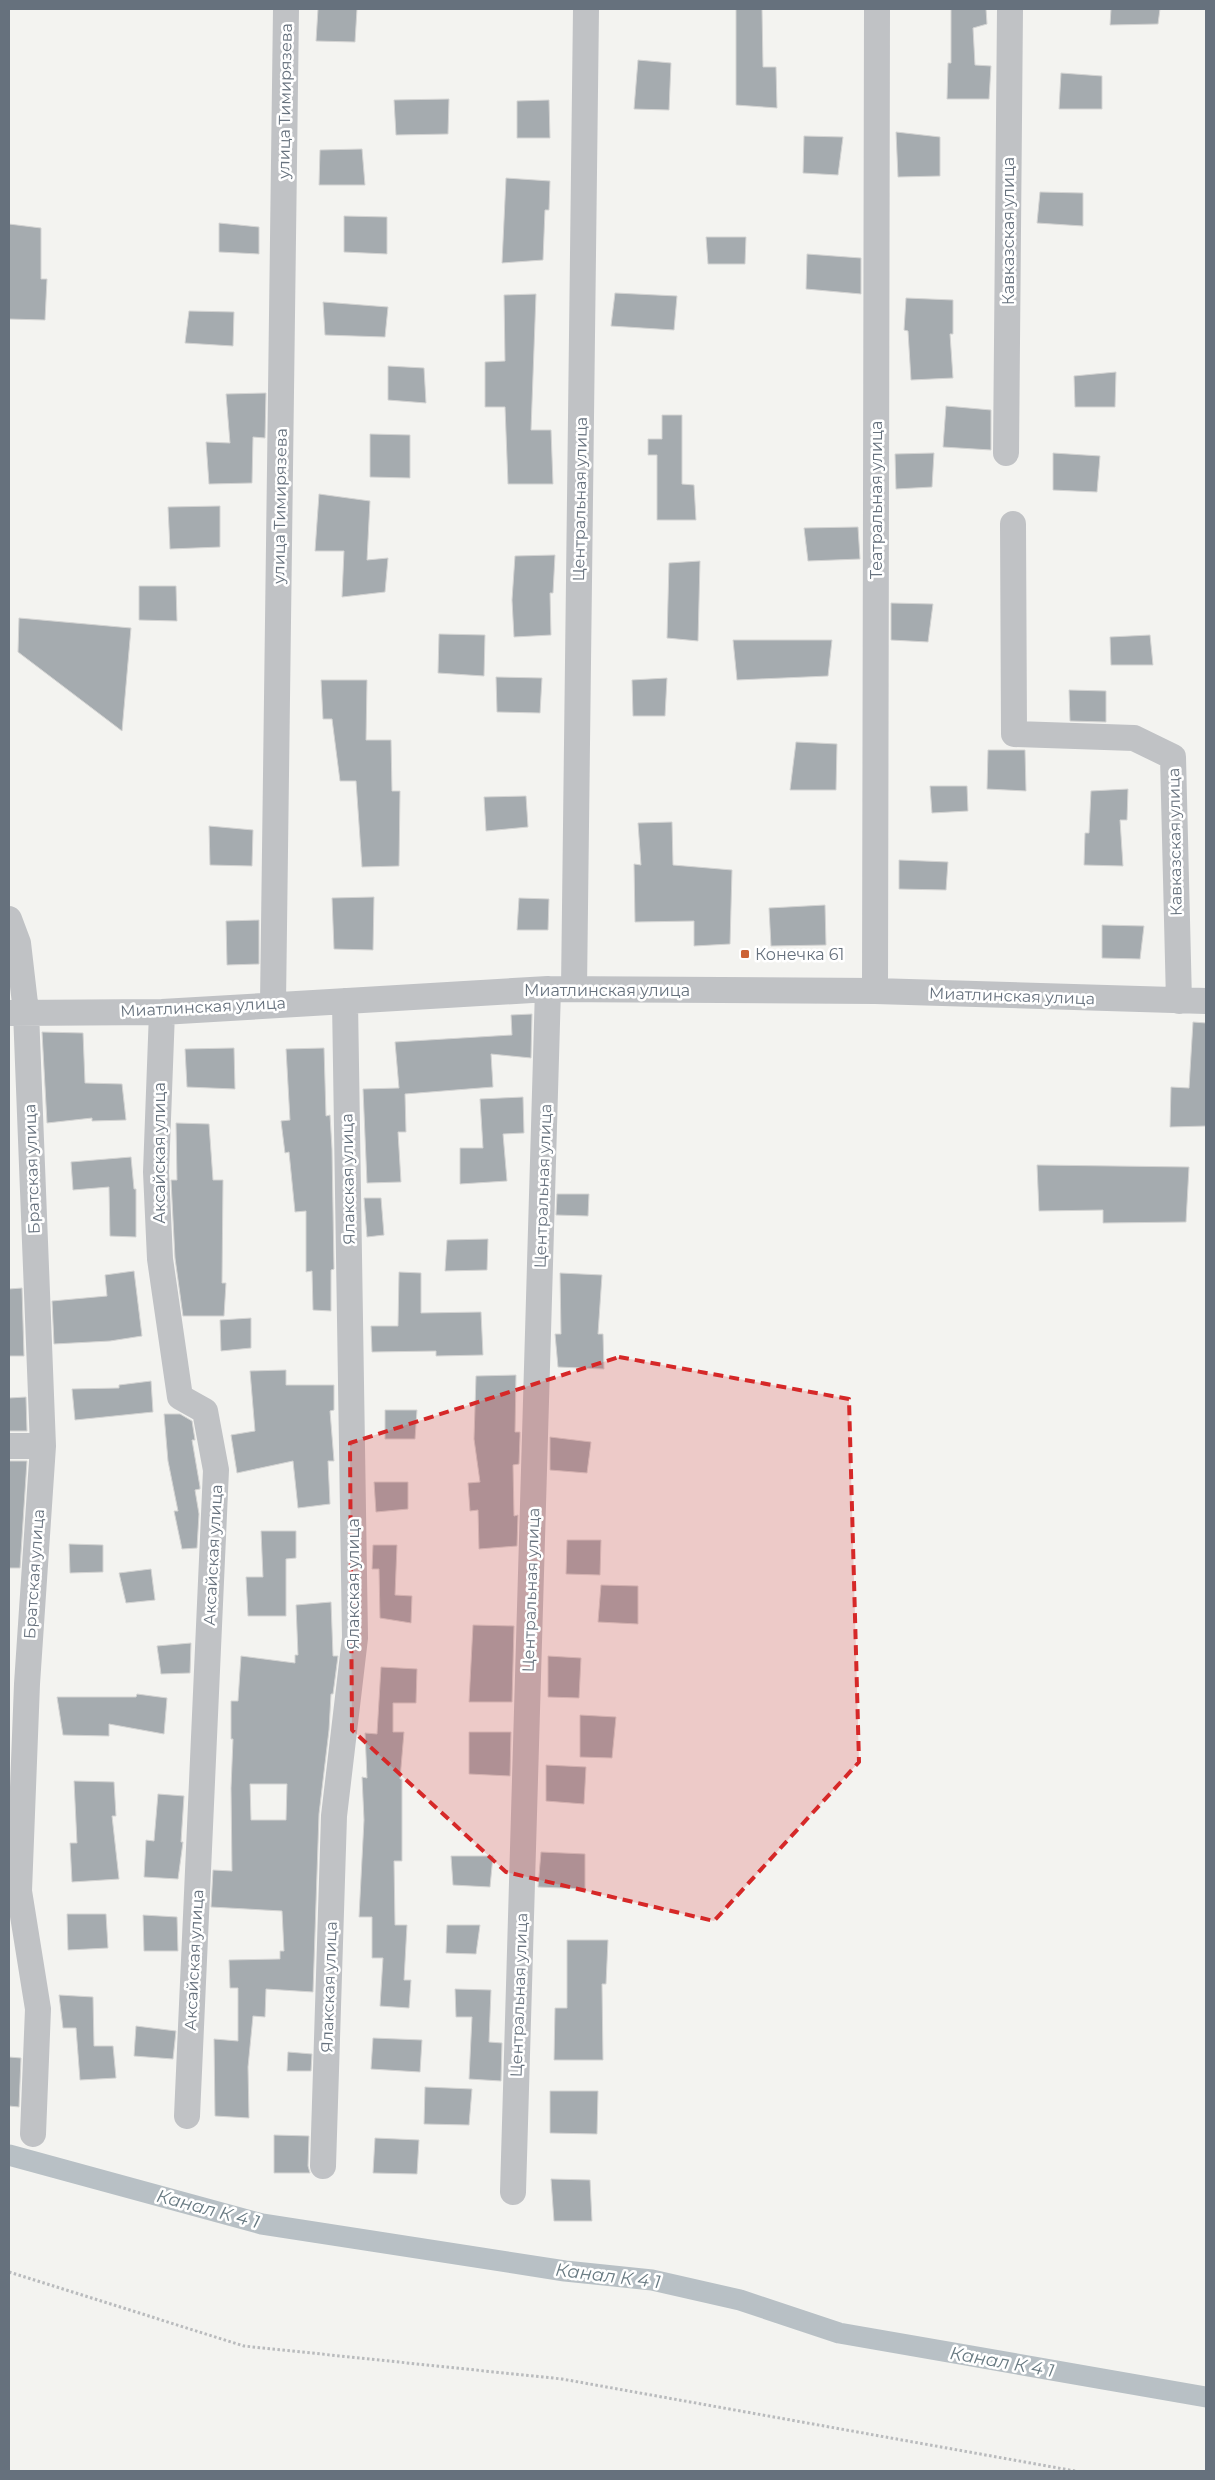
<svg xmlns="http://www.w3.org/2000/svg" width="1215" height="2480" viewBox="0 0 1215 2480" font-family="Montserrat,sans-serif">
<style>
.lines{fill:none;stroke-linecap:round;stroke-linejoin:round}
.canal{stroke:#b8c0c5;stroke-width:21}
.building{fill:#a5abaf;stroke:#d4d4d3;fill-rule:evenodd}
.path{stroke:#b9bbbd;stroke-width:3;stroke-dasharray:2.5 2.5;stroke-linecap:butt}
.minor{stroke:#c0c2c5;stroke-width:26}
.marked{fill:#d62828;fill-opacity:0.2;stroke:#d62828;stroke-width:4;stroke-dasharray:10 6;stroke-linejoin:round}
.poi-dot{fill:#cc6337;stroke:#fff;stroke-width:2}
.labels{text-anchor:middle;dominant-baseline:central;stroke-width:5;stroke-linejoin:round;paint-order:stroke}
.street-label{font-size:16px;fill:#66717d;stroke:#fff}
.poi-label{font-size:16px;fill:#66717d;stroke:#fff;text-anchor:start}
.water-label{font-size:18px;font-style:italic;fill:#677981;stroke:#fff}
</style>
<rect width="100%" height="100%" fill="#f3f3f0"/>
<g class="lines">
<path class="canal" d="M9,2155L262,2224L565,2271L652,2280L740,2300L839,2333L1206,2397"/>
</g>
<path class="building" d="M318,9H357L355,42L316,41Z
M736,9H762L763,67H776L777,108L736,105Z
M951,9H986L987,24L973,28L975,65L991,66L989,99H947L948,63H951Z
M1111,9H1160L1158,24L1110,25Z
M638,60L671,63L669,110L634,109Z
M1061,73L1102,76V109H1059Z
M449,99L448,134L396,135L394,100Z
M549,100L550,138H517V101Z
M896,132L940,137V176L898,177Z
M804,136L843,137L838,175L803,173Z
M362,149L365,185H319L320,150Z
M506,178L550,181L549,210H545L543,260L502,263Z
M1040,192L1083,193V226L1037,223Z
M344,216L387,217V254L344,252Z
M219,223L259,227V254L219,252Z
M9,224L41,228V279H47L45,320L9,319Z
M706,237H746L745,264H708Z
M807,254L861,258V294L806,289Z
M615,293L677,296L674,330L611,326Z
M536,294L531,430H551L553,484H508L505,407H485V362L505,361L504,295Z
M906,298L953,300V334H950L953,378L911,380L908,331L904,330Z
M323,302L388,307L385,337L325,335Z
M189,311L234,312L233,346L185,343Z
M388,366L424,368L426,403L388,400Z
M1116,372L1115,407H1075L1074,376Z
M266,393L265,438L253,437L252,483L209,484L206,442L230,443L226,394Z
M946,406L991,410V450L943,447Z
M662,415H682V484L694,485L696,520H657V455H648V439H662Z
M370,434L410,435V478L370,477Z
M934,453L932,487L896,489L895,454Z
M1053,453L1100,456L1097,492L1053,490Z
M319,494L370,501L367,560L388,558L385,592L342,597L344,551H315Z
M220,506V547L170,549L168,507Z
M858,527L860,559L808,561L804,528Z
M555,555L553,593H550L551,635L514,637L512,600L515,556Z
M700,561L698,641L667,638L669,563Z
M139,586H176L177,621L139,620Z
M891,603L933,604L928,642L891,640Z
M19,618L131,628L122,731L18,652Z
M439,634L485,635L484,676L438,673Z
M1150,635L1153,665H1111L1110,637Z
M733,640H832L828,676L737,680Z
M496,677L542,678L540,713L497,712Z
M667,678L665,716H633L632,680Z
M321,680H367L366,740H391L392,791H400L399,866L362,867L356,781H340L332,719H323Z
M1069,690L1106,691V722L1070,721Z
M796,742L837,744L836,790H790Z
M988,750H1025L1026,791L987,789Z
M930,786H967L968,811L932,813Z
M1128,789L1127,820H1120L1123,866L1084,865L1085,833H1089L1091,791Z
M526,796L528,827L486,831L484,797Z
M672,822L673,865L732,870L730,944L694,946V921L635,922L634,864L641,865L638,823Z
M209,826L253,830L252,866L210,865Z
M899,860L948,862L946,890L899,889Z
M374,897L373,950L334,949L332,898Z
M519,898L549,899L548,930H517Z
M825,905L826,945L771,946L769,908Z
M259,920V964L227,965L226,921Z
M1102,925L1144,926L1140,959L1102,958Z
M532,1014L531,1058L491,1054L493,1087L405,1094L406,1132H398L401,1182L367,1183L363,1089L399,1088L395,1042L512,1035L511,1015Z
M1193,1022L1206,1023V1126L1170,1127L1171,1087L1189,1088Z
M42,1032L83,1033L85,1083L122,1084L126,1120L92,1121V1118L47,1123Z
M234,1048L235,1089L187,1087L185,1049Z
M324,1048L326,1116L330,1115L332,1149L334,1269L331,1270V1311L313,1310L312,1271L306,1272V1211L295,1212L289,1152L285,1153L281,1121L290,1120L286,1049Z
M523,1097L524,1133L503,1134L507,1181L460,1184V1148H483L480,1099Z
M176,1123L209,1124L213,1180H223L222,1283H226L224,1316H183L175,1258L171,1180H177Z
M131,1157L134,1189H136V1237L110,1236L109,1187L73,1190L71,1162Z
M1037,1165L1189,1167L1186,1222L1103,1223V1210L1039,1211Z
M557,1194H589L588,1216L556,1215Z
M364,1198H381L384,1235L367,1237Z
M488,1239L487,1270L445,1271L447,1240Z
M134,1271L142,1336L110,1341L54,1344L52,1301L107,1296L105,1275Z
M399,1272L421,1273V1313L481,1312L483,1355L436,1356V1351L372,1352L371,1326H398Z
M560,1273L602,1275L598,1334H603L604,1369L558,1367L555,1334H561Z
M22,1288L24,1356H9V1289Z
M251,1318V1348L221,1351L220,1320Z
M286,1370V1385H334V1410L330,1411L334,1461H328L330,1504L298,1508L293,1461L237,1473L231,1435L255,1431L250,1371Z
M516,1375L515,1432H520V1436L519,1464L513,1465L514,1516L518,1515L517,1546L479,1549L478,1510L470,1511L468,1483L480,1482L474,1439L476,1376Z
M151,1381L153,1412L75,1420L72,1389L119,1388V1385Z
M26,1397L27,1431H9V1398Z
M385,1410H417L415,1439H385Z
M164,1414H180L192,1421L195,1440H192L200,1487V1489L195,1490L199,1514L197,1548L182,1549L174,1511H178L168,1461Z
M550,1437L591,1442L587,1473L550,1470Z
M9,1461H27L20,1568H9Z
M374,1482H408V1509L376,1512Z
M261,1531H296V1558L286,1559V1616H248L246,1577H263Z
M567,1540H601L600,1575L566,1574Z
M69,1544L103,1545V1572L70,1573Z
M373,1545H397L395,1595L412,1596L411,1623L380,1618L379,1569H372Z
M151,1569L155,1600L126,1603L119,1573Z
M601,1585L638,1586V1624L598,1622Z
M331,1602L333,1656H338L333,1694H331L329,1730L319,1814L313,1992L266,1989L265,2017L253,2016L248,2067L249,2118L215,2116L214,2039L238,2041V1988H230L229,1960L280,1959V1951H284L282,1911L211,1907L213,1870L232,1871L231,1788L233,1739H231V1701H238L241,1656L295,1663V1655H298L296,1605ZM250,1784H287L286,1820H251Z
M473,1625L514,1626L512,1702H469Z
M191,1643L190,1673L161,1674L157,1646Z
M548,1656L581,1658L579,1698L548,1697Z
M381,1667L417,1669L416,1703H393V1732H404L400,1779H402V1861H394L395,1925H407L404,1980H411L409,2008L380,2006L383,1958H372V1917H359L364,1820L362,1777L367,1778L365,1733L377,1734Z
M137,1694L167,1698L164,1734L109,1724V1736L63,1735L57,1697H136Z
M580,1715L616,1717L612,1758L580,1757Z
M469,1732H511L510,1776L469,1774Z
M546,1765L586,1767L584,1804L546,1801Z
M74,1781L114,1782L116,1816H112L119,1879L72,1882L70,1843H77Z
M158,1794L184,1796L181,1842H183L178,1879L144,1877L146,1840L154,1841Z
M541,1852L585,1854V1889L538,1887Z
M451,1856H493L490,1887L453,1885Z
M67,1914H106L108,1948L68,1950Z
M143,1915L177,1917L178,1951H144Z
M447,1925H480L476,1954L446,1953Z
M567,1940H608L606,1984H602L603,2060H554L555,2008H567Z
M455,1989L491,1990L489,2042L502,2043L501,2081L469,2079L472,2017H456Z
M59,1995L93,1997L94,2046H113L116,2078L80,2080L76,2028H63Z
M136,2026L176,2031L173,2059L134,2056Z
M373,2038L422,2040L420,2072L371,2069Z
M288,2052L312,2054L311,2071H287Z
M9,2057L21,2058L19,2107L9,2106Z
M425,2087L472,2089L469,2125L424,2124Z
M550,2091H598L597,2134L550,2133Z
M274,2135L309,2136L308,2166L310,2173H274Z
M375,2138L419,2140L417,2174L373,2173Z
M551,2179L590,2180L592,2221H554Z"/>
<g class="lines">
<path class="path" d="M9,2272L244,2346L562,2379L1075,2471"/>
<path class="minor" d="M1006,453L1010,9
M1013,524L1014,734L1134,738L1173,757L1179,1001
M9,919L18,943L26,1012L43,1446L27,1684L19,1891L38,2009L33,2134
M574,989L586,9
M875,991L877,9
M273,1004L286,9
M162,1012L156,1172L160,1259L180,1397L205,1411L216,1470L187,2116
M9,1013L162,1012L548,989L875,991L1206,1001
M9,1446H43
M323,2166L334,1816L355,1638L345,1001
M513,2192L548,989"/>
</g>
<path class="marked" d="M619,1357L849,1399L859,1762L714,1921L506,1872L352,1730L350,1443Z"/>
<rect class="poi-dot" x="740" y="949" width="10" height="10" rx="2.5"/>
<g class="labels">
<g class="street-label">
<text transform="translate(285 101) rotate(-89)">улица Тимирязева</text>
<text transform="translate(1008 231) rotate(-90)">Кавказская улица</text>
<text transform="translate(580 499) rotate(-89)">Центральная улица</text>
<text transform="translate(876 500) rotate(-90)">Театральная улица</text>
<text transform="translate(280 506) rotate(-89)">улица Тимирязева</text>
<text transform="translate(1175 842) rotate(-91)">Кавказская улица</text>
<text x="607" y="990">Миатлинская улица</text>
<text transform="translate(1012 996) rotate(2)">Миатлинская улица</text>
<text transform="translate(203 1007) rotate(-3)">Миатлинская улица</text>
<text transform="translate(159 1153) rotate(-90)">Аксайская улица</text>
<text transform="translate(32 1169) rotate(-92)">Братская улица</text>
<text transform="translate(348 1179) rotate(-91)">Ялакская улица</text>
<text transform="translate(543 1186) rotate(-88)">Центральная улица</text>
<text transform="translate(213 1555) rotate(-87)">Аксайская улица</text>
<text transform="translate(34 1574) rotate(-86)">Братская улица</text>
<text transform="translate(353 1584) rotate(-90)">Ялакская улица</text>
<text transform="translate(531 1590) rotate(-88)">Центральная улица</text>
<text transform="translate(194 1960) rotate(-87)">Аксайская улица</text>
<text transform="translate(329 1987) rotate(-88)">Ялакская улица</text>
<text transform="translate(519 1995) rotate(-88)">Центральная улица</text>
</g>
<g class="poi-label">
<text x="755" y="954">Конечка 61</text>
</g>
<g class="water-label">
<text transform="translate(208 2209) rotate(15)">Канал К 4 1</text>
<text transform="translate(608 2276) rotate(7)">Канал К 4 1</text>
<text transform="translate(1002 2362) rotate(10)">Канал К 4 1</text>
</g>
</g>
<rect width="1215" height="2480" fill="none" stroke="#66717d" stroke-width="20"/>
</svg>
